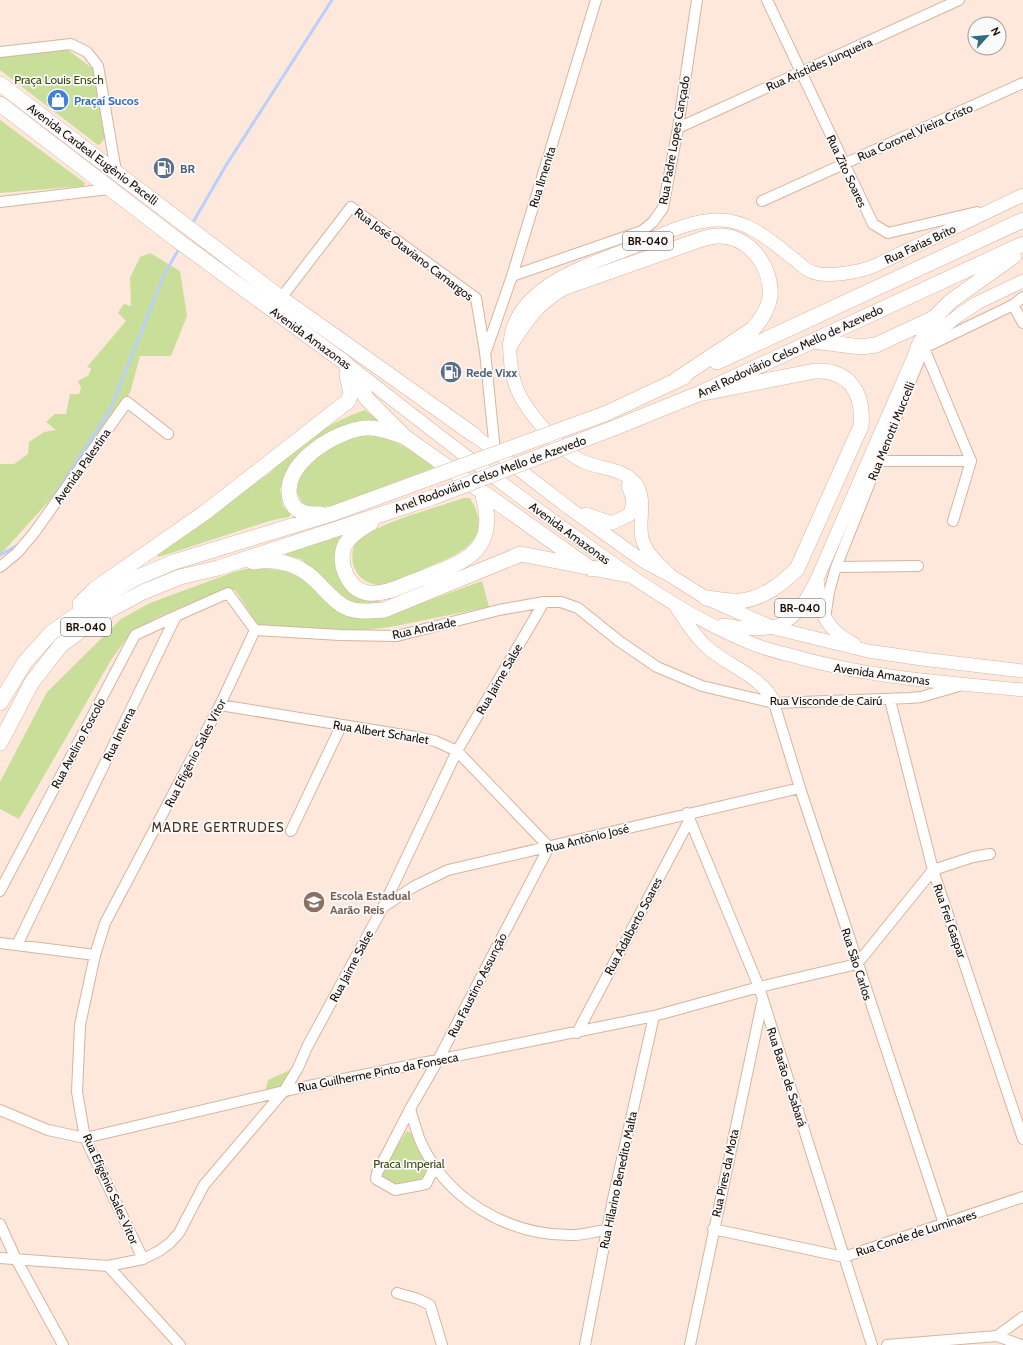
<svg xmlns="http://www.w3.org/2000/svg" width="1023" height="1345" viewBox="0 0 1023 1345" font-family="Cabin,sans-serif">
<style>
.green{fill:#c9de99}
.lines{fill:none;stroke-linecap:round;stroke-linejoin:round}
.stream{stroke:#b9d0fa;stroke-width:3}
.minor-casing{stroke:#d6b4a0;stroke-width:12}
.major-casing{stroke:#d6b4a0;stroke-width:14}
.highway-casing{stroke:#d6b4a0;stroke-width:16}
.minor{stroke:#fff;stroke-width:10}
.major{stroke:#fff;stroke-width:13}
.highway{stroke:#fff;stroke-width:15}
.highway-bridge-casing{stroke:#d6b4a0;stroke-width:16;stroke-linecap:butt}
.highway-bridge{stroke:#fff;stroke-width:15}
.labels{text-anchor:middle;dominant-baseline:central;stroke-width:3.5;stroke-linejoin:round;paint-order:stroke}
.shield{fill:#fafafa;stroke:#5d5550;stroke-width:1}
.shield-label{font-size:11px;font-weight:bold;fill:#1a0e07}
.street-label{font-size:12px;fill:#1a0e07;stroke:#fafafa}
.park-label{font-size:12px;fill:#38450a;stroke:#fafafa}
.shop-label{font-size:12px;font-weight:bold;fill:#366cbe;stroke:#fafafa;text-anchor:start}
.service-label{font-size:12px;font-weight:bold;fill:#4e5e75;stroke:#fafafa;text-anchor:start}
.education-label{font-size:12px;font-weight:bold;fill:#785e54;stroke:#fafafa;text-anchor:start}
.neighbourhood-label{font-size:13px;letter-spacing:1px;fill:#472c1b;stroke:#fafafa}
</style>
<rect width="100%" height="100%" fill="#fee8dc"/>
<path class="green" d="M67,49L93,69L105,138L100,144L98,145L0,70V56Z
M0,120L85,183L84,186L0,193Z
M150,253L180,271L187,316L171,356H140L130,393L49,501L0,555V464H14L28,454L29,442L44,432L56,430L46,422L55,414H66L70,394H79L81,388L78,381L89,375L91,368L87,367L126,321L118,313L124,304L131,306L130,278L140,257Z
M365,410L381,423L368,420L355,422L286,473L280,490L283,506L291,514L289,517L269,521L159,557L156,553L270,473C297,446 328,422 365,410Z
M361,435C392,435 408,449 433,465V468L332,506L310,507L302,503C300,499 297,493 296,489C296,471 328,446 343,440C349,438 355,437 361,435Z
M464,498H470C495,539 461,554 428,567C413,574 397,580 382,586C369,584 359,580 354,567C351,559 352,546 358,541C379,522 435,508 464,498Z
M346,534L335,554L367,599L379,600V604L362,605L343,600L301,559L286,555V553Z
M254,567L292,572L308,582L328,603L356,618L386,616L482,581L489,607L390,627L358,631L259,626L235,590L224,589L156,618L130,634L111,660L19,819L0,809V782L47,692L121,619L150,603L234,572Z
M290,1070L302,1090L272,1105L264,1096L268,1080Z
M407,1131L419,1137L431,1163C420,1186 416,1185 392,1187L378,1176Z"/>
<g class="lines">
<path class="stream" d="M192,224L225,167L332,0
M53,498L110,410L164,275L180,247
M0,555L20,544"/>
<g class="minor-casing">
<path id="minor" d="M767,0L873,224L888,233L977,212
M0,52L71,44L87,52L98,66L116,171
M678,128L959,0
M762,201L1023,83
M0,202L109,189
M512,276L642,231L653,222L663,208L678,128L697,0
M281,298L351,207L476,298L485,352L495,451
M1013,305L1023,323
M921,348H924L971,461
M486,351L512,276L596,0
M879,461H971
M953,521L971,461
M0,567L17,553L34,533L127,402L168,434
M836,567L918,566
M825,618L829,592L836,567L924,348L1013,305L1023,297
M255,630L340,635L397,636L499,610L544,602H561L578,608L619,641L657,667L702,686L774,703L910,698L921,697L959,686
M890,700L933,870L1023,1139
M774,703L800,788L944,1224
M220,705L416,737L435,741L457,751L549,847L438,1060L410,1109L377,1173L376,1179L395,1190L426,1184L435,1166
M687,813L759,987L872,1345
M291,831L341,726
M0,891L135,635L176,616
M383,907L415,886L448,870L800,788
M0,943L95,955
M17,945L176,616L228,593L255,630
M577,1033L690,819
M410,1109C413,1119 416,1129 419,1138C445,1200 509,1236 573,1235C584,1235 596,1231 606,1230
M0,1110L48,1130L85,1138L284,1091L654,1016L759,987L857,964L933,870L973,857L990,854
M0,1224L16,1259L63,1345
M713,1229L844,1257L1023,1197
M0,1258L108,1266L143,1259L159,1251L170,1243L179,1233L204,1185L284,1091L298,1068L307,1047L383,907L457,751L544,602
M143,1259L85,1138L77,1092L80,1025L95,955L105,923L220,705L255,630
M108,1266L180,1345
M397,1293L418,1299L430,1305L442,1345
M997,1336L1023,1317
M585,1345L613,1199L654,1016
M690,1345L762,1003
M887,1345L997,1336L1021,1345"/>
</g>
<g class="major-casing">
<path id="major" d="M347,364C420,421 493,478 569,532C627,574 686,617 753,644C765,649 778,652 790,655C868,678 943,682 1023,690
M474,435L569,508L643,561L671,576L706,598L774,628L868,651L922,659L1023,671
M586,514L612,523L629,515C634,505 633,497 628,486
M671,576C660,565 646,554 642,538C638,521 647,500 636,484C624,468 599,469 582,461C561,450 538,424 525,404C515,390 511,372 510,355C505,288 584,267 633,247C660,236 690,219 720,220C749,220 773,243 794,259C799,263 806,270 812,272C827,278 859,272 874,266L1023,195
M817,579C820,611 823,628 854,644
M676,607C686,621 695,637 708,648C729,666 764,678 774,703
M723,625C776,634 793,629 817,579L918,347L959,315L977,303L1023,281"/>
</g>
<g class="highway-casing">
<path id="highway" d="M0,84L281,298L474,435
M0,104L177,240L344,362L367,399L405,437L591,569
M813,341L861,347L876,345L934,318
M510,345C527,319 536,304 563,288L702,239C707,238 712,236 717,236C748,234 773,267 770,297C768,309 761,320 753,329L676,380
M918,347L934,318L951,301L1014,256
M717,362L1023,220
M698,394L815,371C850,369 864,394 861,426L797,569C781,584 764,598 741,601C730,602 717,599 706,598
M607,413L684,377
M614,428L698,394L1023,244
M321,514C308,514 296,514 291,501C277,466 338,428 368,428C379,427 392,433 403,436
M371,523C361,529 349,536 344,547C338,564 348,590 368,593C385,595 401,586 417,580C465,562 500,552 482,492
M253,562C280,558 301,564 319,584C327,592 335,602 345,607C357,613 371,611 384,610L521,554L628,575
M80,604L95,589L207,511L348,401L351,393L347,375
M0,703L25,662L51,633L98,600L136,578L174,562L334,513L419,482
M0,743L32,682L61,645L106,612L143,592L180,577L218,568L431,498"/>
</g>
<use href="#minor" class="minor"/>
<use href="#major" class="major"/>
<use href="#highway" class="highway"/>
<g class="highway-bridge-casing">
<path id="highway-bridge" d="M419,482L607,413
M431,498L614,428"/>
</g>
<use href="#highway-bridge" class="highway-bridge"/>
</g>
<defs>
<g id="shop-disc" transform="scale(1.15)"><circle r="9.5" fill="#3f7fe0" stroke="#fafafa"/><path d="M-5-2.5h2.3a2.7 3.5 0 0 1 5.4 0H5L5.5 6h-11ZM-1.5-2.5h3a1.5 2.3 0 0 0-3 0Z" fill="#fff"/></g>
<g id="fuel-disc" transform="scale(1.15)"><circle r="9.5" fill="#5c6f8a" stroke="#fafafa"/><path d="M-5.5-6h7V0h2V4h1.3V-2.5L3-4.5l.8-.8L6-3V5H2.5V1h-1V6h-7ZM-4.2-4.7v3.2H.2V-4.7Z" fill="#fff"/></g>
<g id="school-disc" transform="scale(1.15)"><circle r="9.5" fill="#8d6e63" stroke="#fafafa"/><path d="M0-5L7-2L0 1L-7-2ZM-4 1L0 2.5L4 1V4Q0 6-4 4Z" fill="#fff"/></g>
</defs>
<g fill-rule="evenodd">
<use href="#shop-disc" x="58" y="100"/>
<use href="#fuel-disc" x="164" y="168"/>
<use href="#fuel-disc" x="451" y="372"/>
<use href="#school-disc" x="314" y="902"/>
</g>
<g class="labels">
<g class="shield">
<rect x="623" y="232" width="50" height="18" rx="3"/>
<rect x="775" y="599" width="50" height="18" rx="3"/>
<rect x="61" y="618" width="50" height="18" rx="3"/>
</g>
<g class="shield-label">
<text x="648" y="241">BR-040</text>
<text x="800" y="608">BR-040</text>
<text x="86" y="627">BR-040</text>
</g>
<g class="street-label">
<text transform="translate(819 64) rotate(-24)">Rua Aristides Junqueira</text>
<text transform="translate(915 132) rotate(-24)">Rua Coronel Vieira Cristo</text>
<text transform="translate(674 140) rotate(-80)">Rua Padre Lopes Cançado</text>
<text transform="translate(93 154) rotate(37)">Avenida Cardeal Eugênio Pacelli</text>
<text transform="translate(847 171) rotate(65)">Rua Zito Soares</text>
<text transform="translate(542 177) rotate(-73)">Rua Ilmenita</text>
<text transform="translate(920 244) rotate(-25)">Rua Farias Brito</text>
<text transform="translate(414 254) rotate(37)">Rua José Otaviano Camargos</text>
<text transform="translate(311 338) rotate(36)">Avenida Amazonas</text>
<text transform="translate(790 351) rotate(-25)">Anel Rodoviário Celso Mello de Azevedo</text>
<text transform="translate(891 431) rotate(-68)">Rua Menotti Muccelli</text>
<text transform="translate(82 466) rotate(-55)">Avenida Palestina</text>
<text transform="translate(490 474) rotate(-20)">Anel Rodoviário Celso Mello de Azevedo</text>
<text transform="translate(570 533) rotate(36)">Avenida Amazonas</text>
<text transform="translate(424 628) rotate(-12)">Rua Andrade</text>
<text transform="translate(882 674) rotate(8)">Avenida Amazonas</text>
<text transform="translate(499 679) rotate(-60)">Rua Jaime Salse</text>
<text x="826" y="700">Rua Visconde de Cairú</text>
<text transform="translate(381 732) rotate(9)">Rua Albert Scharlet</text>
<text transform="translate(119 734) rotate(-64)">Rua Interna</text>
<text transform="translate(78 743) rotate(-62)">Rua Avelino Foscolo</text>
<text transform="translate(195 753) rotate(-63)">Rua Efigênio Sales Vitor</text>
<text transform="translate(587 838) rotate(-14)">Rua Antônio José</text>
<text transform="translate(950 921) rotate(71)">Rua Frei Gaspar</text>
<text transform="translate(633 926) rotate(-62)">Rua Adalberto Soares</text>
<text transform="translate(857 964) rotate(72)">Rua São Carlos</text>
<text transform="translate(351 966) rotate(-62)">Rua Jaime Salse</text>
<text transform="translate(477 985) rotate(-63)">Rua Faustino Assunção</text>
<text transform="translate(378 1072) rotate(-11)">Rua Guilherme Pinto da Fonseca</text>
<text transform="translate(787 1077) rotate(72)">Rua Barão de Sabará</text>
<text transform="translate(725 1173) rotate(-78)">Rua Pires da Mota</text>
<text transform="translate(618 1180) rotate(-78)">Rua Hilarino Benedito Malta</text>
<text transform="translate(111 1189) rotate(66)">Rua Efigênio Sales Vitor</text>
<text transform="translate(916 1233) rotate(-18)">Rua Conde de Luminares</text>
</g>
<g class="park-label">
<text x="59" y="79">Praça Louis Ensch</text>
<text x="409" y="1163">Praca Imperial</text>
</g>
<g class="shop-label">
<text x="74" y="100">Praçaí Sucos</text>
</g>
<g class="service-label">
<text x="180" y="168">BR</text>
<text x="466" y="372">Rede Vixx</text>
</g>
<g class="education-label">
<text x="330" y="895">Escola Estadual<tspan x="330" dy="14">Aarão Reis</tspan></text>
</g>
<g class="neighbourhood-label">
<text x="218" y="827">MADRE GERTRUDES</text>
</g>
</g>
<g transform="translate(987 36) rotate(63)"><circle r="19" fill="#fafafa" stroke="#a09c99"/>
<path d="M0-3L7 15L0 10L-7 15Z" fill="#316a83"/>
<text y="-6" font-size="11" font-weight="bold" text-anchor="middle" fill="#1a0e07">N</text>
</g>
</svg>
